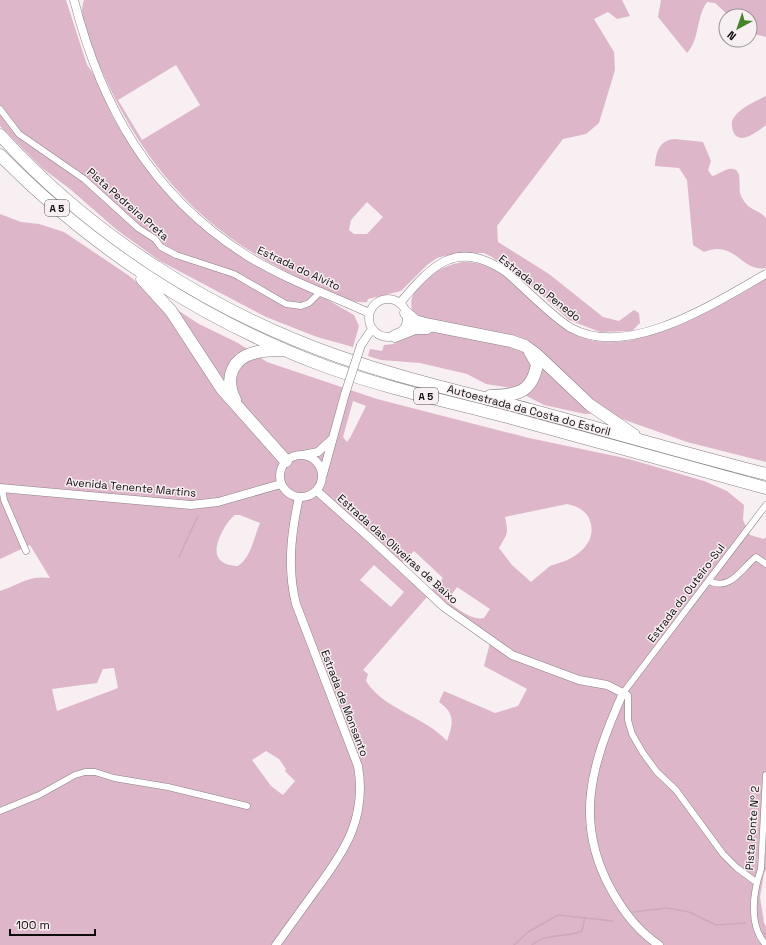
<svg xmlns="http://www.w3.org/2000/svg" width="766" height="945" viewBox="0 0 766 945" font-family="'Space Grotesk',sans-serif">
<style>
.forest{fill:#deb6c9;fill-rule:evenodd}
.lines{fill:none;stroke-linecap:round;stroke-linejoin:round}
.stream{stroke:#d0a8bb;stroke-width:1.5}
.minor-casing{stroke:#898285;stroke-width:7}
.tertiary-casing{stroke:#898285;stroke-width:9}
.motorway-casing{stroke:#898285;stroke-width:13}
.minor{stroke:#fff;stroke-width:6}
.tertiary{stroke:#fff;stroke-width:8}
.motorway{stroke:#fff;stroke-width:12}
.tertiary-bridge-casing{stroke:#898285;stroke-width:9;stroke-linecap:butt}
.tertiary-bridge{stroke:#fff;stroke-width:8}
.labels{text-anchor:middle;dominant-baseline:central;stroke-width:3;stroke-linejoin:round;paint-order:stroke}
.shield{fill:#f7eff2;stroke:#534f51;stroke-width:1}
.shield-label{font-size:10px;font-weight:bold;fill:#0d0b0c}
.street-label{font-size:11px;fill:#0d0b0c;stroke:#f7eff2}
</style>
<rect width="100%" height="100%" fill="#f7eff2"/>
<path class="forest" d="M0,0H66L87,65C100,80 105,102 114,119C139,162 170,200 208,231L354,315L359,326L353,347L317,337L266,317L160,261L117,230L70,189L42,168L0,126Z
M84,0H622L630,16L617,19L608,12L594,19L614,52L615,70L599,123L586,134L563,139L497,226L498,242L549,274L603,317L619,321L634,310L639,313L640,323L632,331L600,332L569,320L536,290L492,257L484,253H456L437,258L427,265L401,291L368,299L367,302C347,304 327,290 310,283C205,236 146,171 100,67C91,48 77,20 84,0ZM176,65L200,105L142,140L118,100ZM367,202L383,217L367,234H354L349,230L351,220Z
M661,0H766V37L750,33V16H729L715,3L707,2C696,17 700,39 687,53L658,17Z
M766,96V125C758,131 739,147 733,131C732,128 731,122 733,119C739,108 756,101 766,96Z
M675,139L703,142L711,161L708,170L712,176C718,175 723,170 729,169C745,167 737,188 741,196C749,212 757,208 766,218V268C742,273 735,239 704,252L693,245L687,180L679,168L655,166C656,152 659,140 675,139Z
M0,214L21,222L39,224L64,232L128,275L148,291L199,324L238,343L267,362L377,399L529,438L629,459L704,481L727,491L744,505L743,520L750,535L764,539L766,537V870L764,873L760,897L764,923L766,927V945H0V591C20,584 29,575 50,578L30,545L0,559ZM353,401L366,406L350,438L347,442L343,437ZM567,504C577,506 587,511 590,521C597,540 580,555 565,561C560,563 555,564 550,566C544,571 537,577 531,582L512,565L499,548C507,533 509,536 505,517ZM235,515H240L260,523C254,537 251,558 238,566C232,566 221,564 218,557C212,547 226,521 235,515ZM414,551L443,578L431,591L402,563ZM374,565L404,592L391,607L360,580ZM457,587L490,609L484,618C471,621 457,608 447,601ZM427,597L437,607L490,643L484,666L527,689L518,706L495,713L444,691L439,702C456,714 453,724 447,741C423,715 384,710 366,681L368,674L363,670ZM114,668L118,688L57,711L52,689L97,683L103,669ZM266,751L279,759L286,769L285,771L295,781L283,795L271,786L252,760Z
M463,262C493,262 507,278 528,296C541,308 555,323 570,332C626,366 717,306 766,278V462L687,442L605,413L585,414L544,405L511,388L486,384L467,374L420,363L381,360L368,356L370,349L382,351L384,345L393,344L405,338C408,331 413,321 412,314C412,307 410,302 413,295C421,276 445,265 463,262Z"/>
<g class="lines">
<path class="stream" d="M189,535L198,516
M179,557L188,537
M633,912L667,908L689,912L716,925L746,923
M764,933L766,934
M514,945L528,932L558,915L613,921
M532,945C544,933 567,938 582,931L585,917"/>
<g class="minor-casing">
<path id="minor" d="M0,109L19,134L84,179L138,228L155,239L161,247L176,255L234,274L286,304L301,306L309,303L321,291
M2,488L4,500L26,551
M709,581C730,592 742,568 756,557L766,564
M766,775L761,869C753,892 748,925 766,945
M0,811L39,795L75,775L85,772H95L114,778L168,787L247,806
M756,882L737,868L723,854L676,790L657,772L643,753L632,734L628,720V695L623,693L766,505"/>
</g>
<g class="tertiary-casing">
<path id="tertiary" d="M74,0C101,106 151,195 246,255C284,279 328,294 369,313
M369 318a19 19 0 1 1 38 0a19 19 0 1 1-38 0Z
M400,303C432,265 457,238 506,272C525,288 551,316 571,328C629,360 716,302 766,274
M361,345L372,329
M303,455L318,452L331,440
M280 476a21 21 0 1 1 42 0a21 21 0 1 1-42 0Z
M323,474L345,394
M0,488L191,505L218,502L281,484
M317,491L372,540L444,607L512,655L579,680L607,685L623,693C592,763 572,822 613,893C625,914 639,932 659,945
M276,945C289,927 302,909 315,891C345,851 367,818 358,766L296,604C287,568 291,534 299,497"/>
</g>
<g class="motorway-casing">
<path id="motorway" d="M0,135C91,235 210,311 337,356C400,378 466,393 531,410C609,431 687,454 766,474
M0,155C92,249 206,323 330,368C389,389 451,402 511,418C596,441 681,465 766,488
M142,279L171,311L222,389L286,461
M406,313L415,321L425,324L511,341L525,346L536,354L590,405L634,435
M395,336L415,328H427
M490,396C516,395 532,394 537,364L530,352
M235,400C224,378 232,357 258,352C266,350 275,350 283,350"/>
</g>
<use href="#minor" class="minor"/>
<use href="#tertiary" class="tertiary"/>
<use href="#motorway" class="motorway"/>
<g class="tertiary-bridge-casing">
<path id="tertiary-bridge" d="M345,394L361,345"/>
</g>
<use href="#tertiary-bridge" class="tertiary-bridge"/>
</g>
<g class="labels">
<g class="shield">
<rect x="45" y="200" width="24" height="16" rx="3"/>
<rect x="414" y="388" width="24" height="16" rx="3"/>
</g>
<g class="shield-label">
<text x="57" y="208">A 5</text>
<text x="426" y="396">A 5</text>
</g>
<g class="street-label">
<text transform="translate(128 204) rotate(41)">Pista Pedreira Preta</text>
<text transform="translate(299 268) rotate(25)">Estrada do Alvito</text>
<text transform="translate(540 288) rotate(38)">Estrada do Penedo</text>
<text transform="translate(529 410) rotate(15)">Autoestrada da Costa do Estoril</text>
<text transform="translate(131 487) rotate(5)">Avenida Tenente Martins</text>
<text transform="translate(398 549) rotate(42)">Estrada das Oliveiras de Baixo</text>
<text transform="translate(686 593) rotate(-53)">Estrada do Outeiro-Sul</text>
<text transform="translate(345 703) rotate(69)">Estrada de Monsanto</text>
<text transform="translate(752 828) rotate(-86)">Pista Ponte Nº 2</text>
</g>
</g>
<g transform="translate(738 28) rotate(220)"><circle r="19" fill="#f7eff2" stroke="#999496"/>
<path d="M0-3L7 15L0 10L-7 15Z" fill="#438527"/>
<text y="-6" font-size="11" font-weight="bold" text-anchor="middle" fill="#0d0b0c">N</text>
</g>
<path d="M10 929v6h85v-6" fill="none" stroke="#0d0b0c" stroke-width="2"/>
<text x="16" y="929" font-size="12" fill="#0d0b0c" stroke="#f7eff2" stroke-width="3" paint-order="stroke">100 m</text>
</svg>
